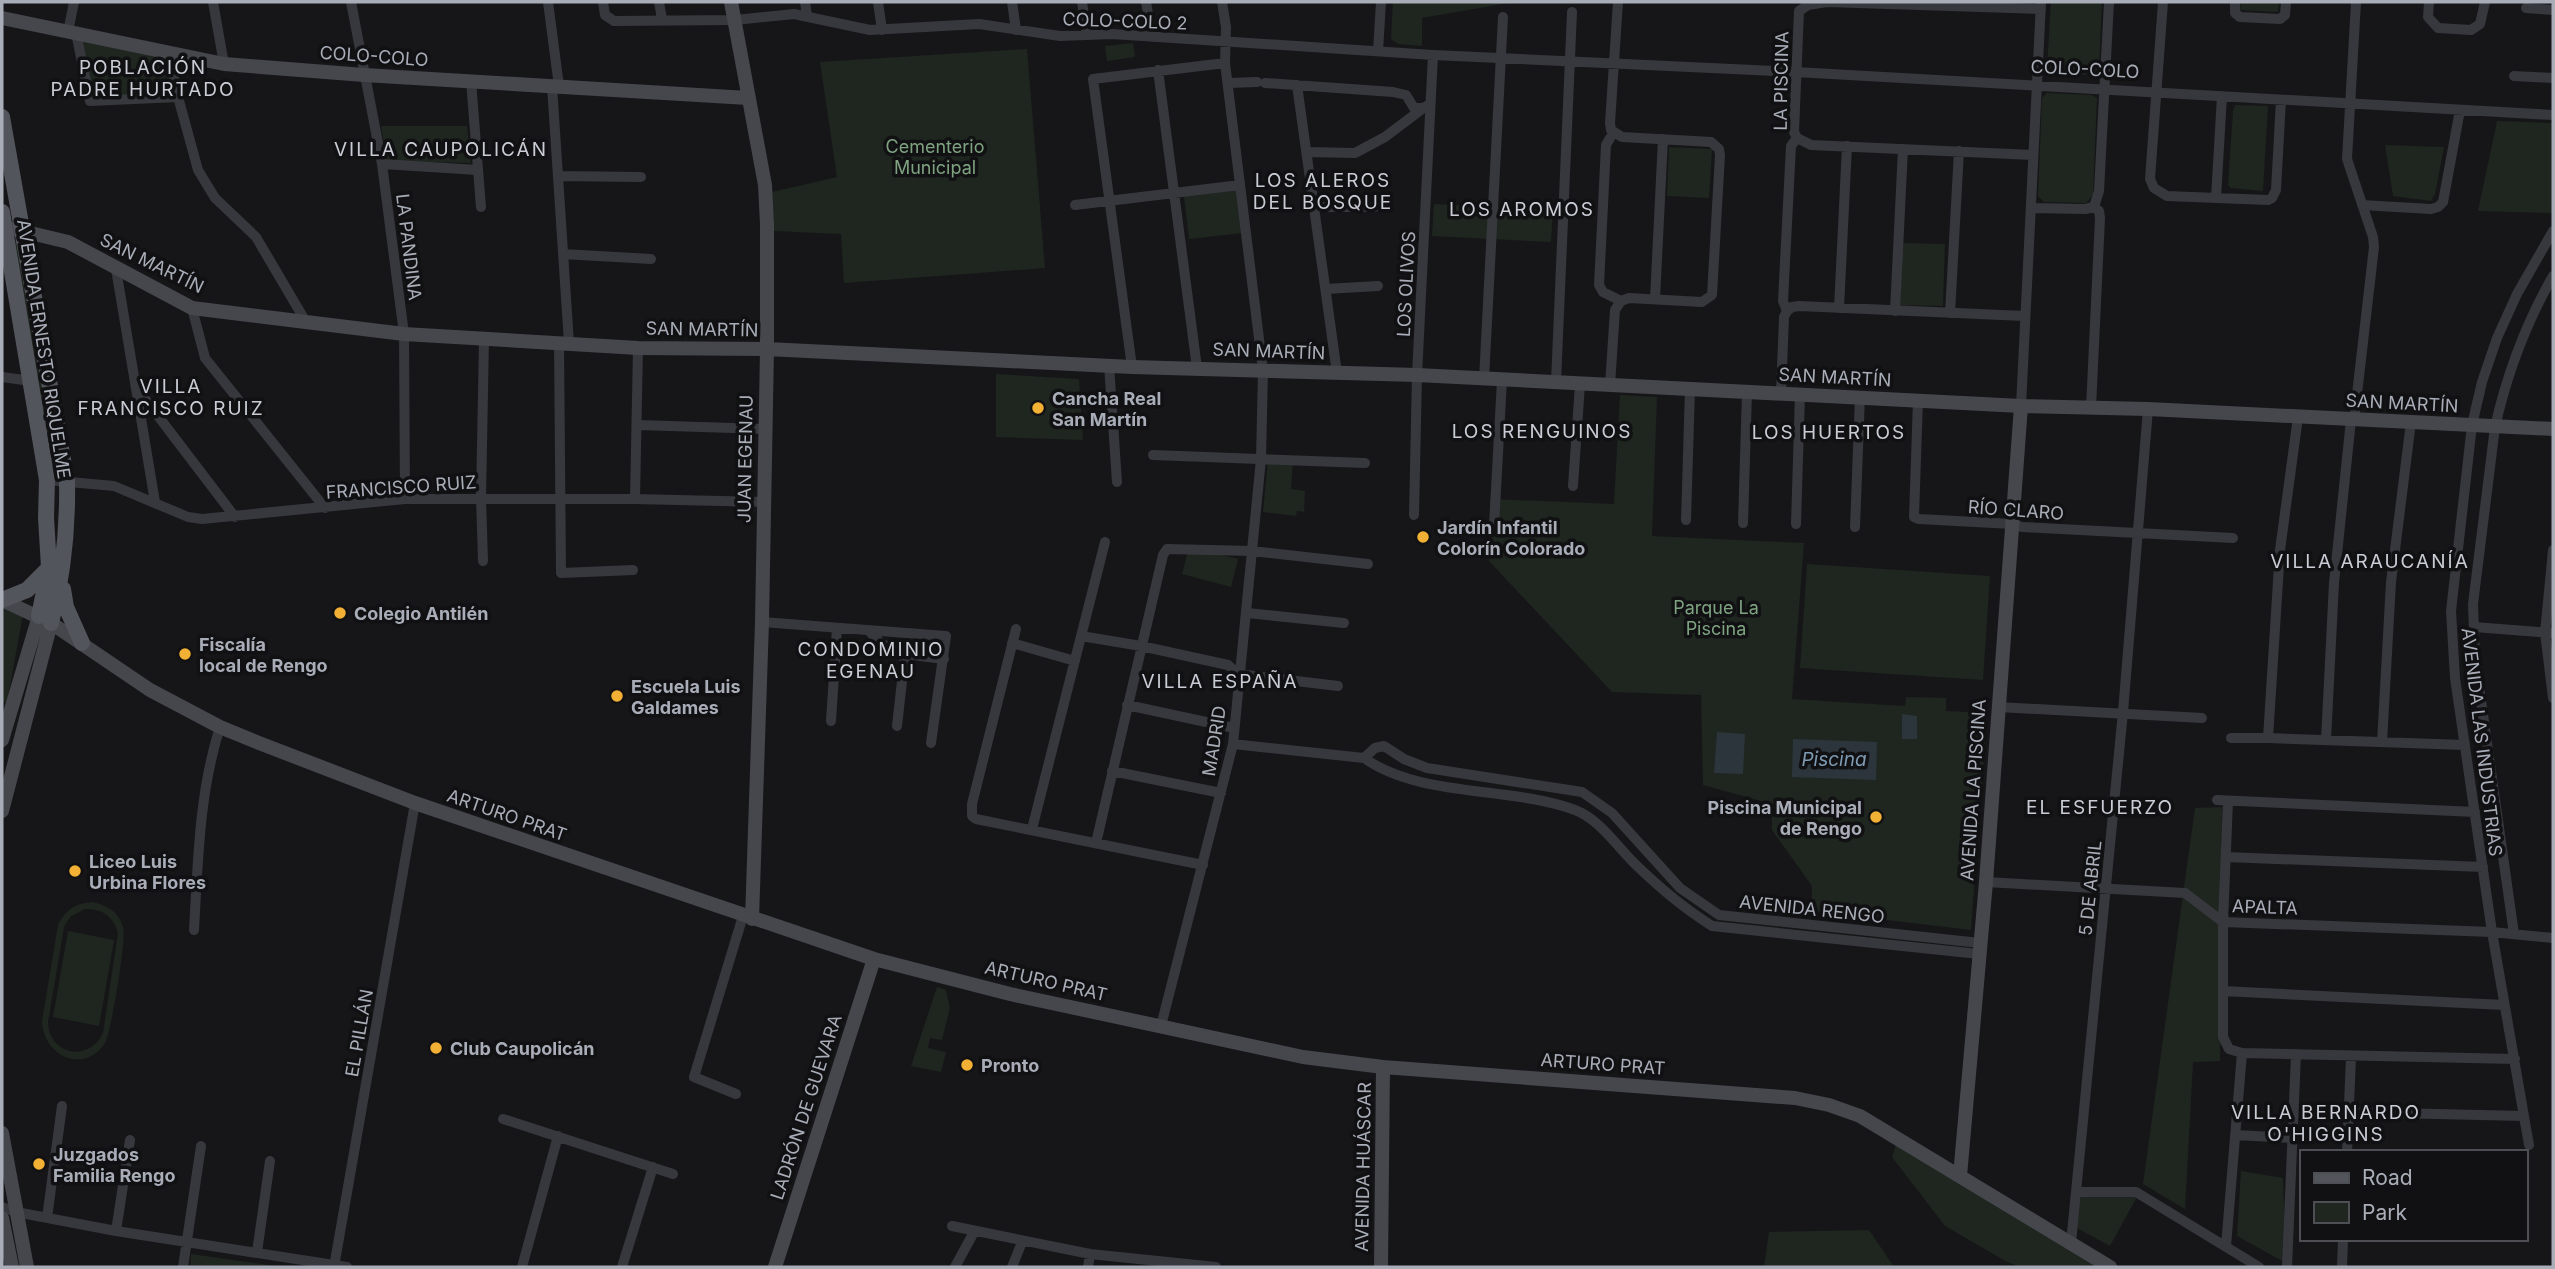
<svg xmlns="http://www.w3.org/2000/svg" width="2555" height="1269" viewBox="0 0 2555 1269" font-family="Inter,sans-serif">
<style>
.green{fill:#1e261f;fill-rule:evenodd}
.water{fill:#2c353c}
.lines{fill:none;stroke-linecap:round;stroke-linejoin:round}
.street{stroke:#37383d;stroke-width:10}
.secondary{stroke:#45474d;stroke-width:14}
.primary{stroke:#53555c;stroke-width:16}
.poi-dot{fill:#f2b134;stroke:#111113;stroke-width:2.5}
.labels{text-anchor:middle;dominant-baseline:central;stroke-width:7;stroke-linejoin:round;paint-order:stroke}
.street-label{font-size:18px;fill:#a8adb8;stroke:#111113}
.park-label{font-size:18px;fill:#7fa381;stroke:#111113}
.poi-label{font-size:18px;font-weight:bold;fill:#a8adb8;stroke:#111113;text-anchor:start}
.neighbourhood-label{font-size:19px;letter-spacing:2px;fill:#c9ccd4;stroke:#111113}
.water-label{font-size:19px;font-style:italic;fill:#7f9bb3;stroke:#111113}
</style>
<rect width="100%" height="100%" fill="#161618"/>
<path class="green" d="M1393,2H1514L1422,18V46L1398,44L1391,39Z
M2051,2H2102L2099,70C2085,78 2062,75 2047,69Z
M2241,2H2279L2278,12L2240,10Z
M77,26L167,53L175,94L92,97Z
M1133,43L1135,57L1107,61L1105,46Z
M1027,49L1045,268L844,283L841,234L774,231L772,192L837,177L820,62Z
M2047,93L2091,95L2097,98L2093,195L2086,203L2044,202L2038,196L2042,98Z
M2235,105L2268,106L2263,191L2231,188L2228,185L2233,111Z
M2497,121L2553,123V210L2551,213L2478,211Z
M381,126H467L471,163L387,161Z
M2385,145L2444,147L2435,194L2431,201L2393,196Z
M1669,147L1712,149L1709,198L1667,196Z
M1238,190L1243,233L1189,239L1184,196Z
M1434,204L1553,210L1551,242L1432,236Z
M12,240H19L59,471L51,473Z
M1902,243L1945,244L1943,306L1900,305Z
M996,374L1079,379L1083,440L996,437Z
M1620,395L1657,397L1652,536L1804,543L1792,699L1905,706L1906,697L1946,698V711L1987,713L1971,930L1812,911V886L1772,830V804L1703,785L1701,695L1612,692L1489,561L1490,499L1614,504Z
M1268,460L1293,461L1291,489L1305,491L1304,512L1297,511L1296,516L1263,512Z
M1189,547L1238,559L1231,587L1182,574Z
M1807,564L1990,576L1983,680L1800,668Z
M4,605L23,614L7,703L2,701Z
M2222,807L2220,1061L2193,1062L2185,1209L2143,1184L2195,808Z
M92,902C107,905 119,912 123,927C127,938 111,1033 105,1043C84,1075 43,1056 42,1021L58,925C65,910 76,903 92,902ZM85,909C102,908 114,917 118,933L103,1033C89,1063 49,1055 48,1022L64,927L70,917Z
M68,931L114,940L99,1026L53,1017Z
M937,987L946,990L950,1008L942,1040L930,1038L928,1048L946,1052L941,1072L911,1066Z
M1897,1141L2113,1267H2020L2007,1262L1945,1226L1892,1157Z
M2241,1171L2283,1178L2286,1263L2237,1236Z
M2082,1187H2128L2138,1195L2110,1246L2077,1228Z
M1869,1230L1894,1267H1764L1769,1232Z
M191,1254L283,1267H190Z"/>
<path class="water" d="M1902,714L1917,716V739H1902Z
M1717,732L1745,734L1743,774L1714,773Z
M1793,739L1877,742L1876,780L1792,777Z"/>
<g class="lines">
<path class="street" d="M213,2L224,64
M351,2L382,164L404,334L405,499
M548,2L559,86
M603,2L605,15L614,21L735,20L794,14L870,30L979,24L1060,36L1112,34L1433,55L1796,72L2553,115
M659,2L662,19
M805,2L807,16
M878,2L882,30
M1012,2L1016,30
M1082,2L1087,35
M1146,2L1152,37
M2163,2L2150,179L2154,188L2167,196L2268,200L2272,198L2276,190L2281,100
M2235,2V13L2240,17L2280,19L2285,15L2286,2
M2429,2L2428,17L2438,28L2471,30L2480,24L2485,2
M2526,8L2553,10
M68,32L74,2
M76,33L90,101L178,97
M1378,51L1381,2
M169,53L178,97L198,170L215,198L256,237L306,322
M1158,70L1197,368
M2514,76L2553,78
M471,81L481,207
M1228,83L1257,82
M1265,83L1393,92L1406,95L1414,108H1423L1430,104
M1297,85L1337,373
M552,86L569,343
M1613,133L1606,145L1599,285L1603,292L1621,301
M1797,138L1811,145L2033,155
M1307,152L1355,153L1385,137L1422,109
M382,164L478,170
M558,176L641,177
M2216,198L2222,96
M1075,205L1240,185
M2362,205L2431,209L2438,207L2443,202L2460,110
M1315,207H1375
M2094,207L2099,191L2109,2
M2031,208L2085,209L2094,207
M563,254L651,259
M116,269L155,502
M1326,289L1378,286
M1655,299L1663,139
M192,308L205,358L325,508
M1839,308L1847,146
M1787,311L1792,307L1799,306L2024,316
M1895,311L1903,149
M1950,313L1959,151
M559,343L561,573L633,570
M1109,365L1117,482
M1132,367L1093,79L1225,63
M2,377L31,381
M1484,379L1503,17
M1556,382L1572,12
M1610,385L1615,310L1621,301L1629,298L1702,302L1712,295L1720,155L1719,149L1711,142L1622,137L1611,130L1610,123L1618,2
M139,391L235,517
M1781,393L1784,317L1787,311L1783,301L1791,146L1797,138L1794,132L1799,11L1808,5L1827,2L2041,9
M1918,400L1914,517L1919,519L2012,524L2022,527L2233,538
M2021,406L2041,2
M2091,408L2100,218L2099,211L2094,207
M2354,420L2374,247L2373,237L2347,159L2356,2
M638,425L765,429
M1153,455L1365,463
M47,480L114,486L188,517L202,519L405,499H635L764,502
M1573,486L1580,384
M635,499L638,348
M1414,515L1417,375L1433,55
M1686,520L1690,389
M1743,523L1747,392
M1796,524L1800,394
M1494,526L1502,380
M1855,527L1860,396
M2553,550L2545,633L2553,698
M483,561L481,498L484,340
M1247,613L1344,623
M762,622L946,636L931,743
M2474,627L2553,633
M1016,629L972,804V816L976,819L1203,865
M869,630C884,655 918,656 944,659
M1081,636L1141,646L1228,665L1238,674L1338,686
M1012,643L1075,661
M1127,705L1234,728
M1998,707L2202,718
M831,721L837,628
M897,726L905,654
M2231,738H2268L2465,745
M2268,738L2280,550L2298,417
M2326,740L2334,583L2351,420
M2382,742L2391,582L2411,422
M1233,744L1364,758C1420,798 1511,786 1575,810C1599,819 1616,845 1634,863C1660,888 1681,906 1712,926L1979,954
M1364,758L1375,748L1384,746L1404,759L1427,768L1582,792L1612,813L1680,888L1719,915L1980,943
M1112,771L1221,793
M2217,800L2475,812
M2228,801L2223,922V1037L2229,1049L2242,1053L2515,1059
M1032,829L1105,542
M1096,843L1163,555L1167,549L1252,551L1368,564
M2226,857L2483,867
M1986,882L2185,893L2223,922L2492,932L2553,938
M194,930C198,861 199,793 220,727
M2514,934L2475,658L2473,604L2495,427C2507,374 2526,323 2553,276
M2223,991L2504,1005
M1161,1026L1233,744L1261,459L1263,371L1225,63L1226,27L1222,2
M736,1094L694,1077L743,916
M2349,1112L2524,1116
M503,1119L673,1174
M2235,1135L2291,1138
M2529,1145L2492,932L2455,678L2451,611L2472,425L2482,382L2497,338L2517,294L2553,231
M2347,1152L2351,1057
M2077,1192H2136L2259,1267
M2,1207L16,1212L116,1231L347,1267
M47,1218L62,1106
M952,1226L1090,1254L1216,1267
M116,1231L130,1140
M2071,1243L2123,712L2148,409
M2226,1246L2242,1053
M257,1252L270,1161
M183,1267L201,1146
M334,1267L415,803
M522,1267L558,1136
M622,1267L653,1167
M955,1267L974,1232
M1012,1267L1022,1242
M1088,1267L1090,1254
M2287,1267L2296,1054
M2342,1267L2343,1239"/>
<path class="secondary" d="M731,2L765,185L767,224V349L762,622L752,919
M2,18L224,64L364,75L748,98
M14,229L68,242L192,308L404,334L638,348L767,349L1132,367L1417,375L2021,406L2148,409L2553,429
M2,600L51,623L150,690L220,727L259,743L415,803L874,959L1010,994L1303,1057L1383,1067L1795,1098L1829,1105L1860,1116L2110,1267
M2,740L39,616
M2,811L51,623
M2,1133L27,1267
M1960,1176L1986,882L2021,406
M2,1218L12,1267
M775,1267L874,959
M1381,1267L1383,1067"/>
<path class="primary" d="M2,117L67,482C68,531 63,576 51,623
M2,212L47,480L46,518L49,567L39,616
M63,589L66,607L82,643
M2,600L27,590L48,569"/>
</g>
<g class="poi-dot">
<circle cx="1038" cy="408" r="7"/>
<circle cx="1423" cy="537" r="7"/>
<circle cx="340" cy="613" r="7"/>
<circle cx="185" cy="654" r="7"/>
<circle cx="617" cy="696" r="7"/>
<circle cx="1876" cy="817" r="7"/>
<circle cx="75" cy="871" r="7"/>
<circle cx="436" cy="1048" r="7"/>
<circle cx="967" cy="1065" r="7"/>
<circle cx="39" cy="1164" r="7"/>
</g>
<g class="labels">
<g class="street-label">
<text transform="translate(1125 21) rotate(2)">COLO-COLO 2</text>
<text transform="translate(374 56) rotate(4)">COLO-COLO</text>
<text transform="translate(2085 69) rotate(3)">COLO-COLO</text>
<text transform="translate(1781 81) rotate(-89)">LA PISCINA</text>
<text transform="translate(409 247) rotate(83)">LA PANDINA</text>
<text transform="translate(152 263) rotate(26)">SAN MARTÍN</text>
<text transform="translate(1406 284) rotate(-87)">LOS OLIVOS</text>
<text transform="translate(702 329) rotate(1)">SAN MARTÍN</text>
<text transform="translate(44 349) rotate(81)">AVENIDA ERNESTO RIQUELME</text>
<text transform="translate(1269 351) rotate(2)">SAN MARTÍN</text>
<text transform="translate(1835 377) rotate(3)">SAN MARTÍN</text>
<text transform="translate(2402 403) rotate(3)">SAN MARTÍN</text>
<text transform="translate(745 459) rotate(-89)">JUAN EGENAU</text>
<text transform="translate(401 487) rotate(-4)">FRANCISCO RUIZ</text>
<text transform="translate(2016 510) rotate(4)">RÍO CLARO</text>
<text transform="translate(1214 741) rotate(-81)">MADRID</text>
<text transform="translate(2482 742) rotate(83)">AVENIDA LAS INDUSTRIAS</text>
<text transform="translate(1973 790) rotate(-86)">AVENIDA LA PISCINA</text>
<text transform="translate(507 815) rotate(19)">ARTURO PRAT</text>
<text transform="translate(2090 888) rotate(-84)">5 DE ABRIL</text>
<text transform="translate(2265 907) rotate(2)">APALTA</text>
<text transform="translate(1812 909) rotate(6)">AVENIDA RENGO</text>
<text transform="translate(1046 981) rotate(13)">ARTURO PRAT</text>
<text transform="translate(359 1033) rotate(-80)">EL PILLÁN</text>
<text transform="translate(1603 1064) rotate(4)">ARTURO PRAT</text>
<text transform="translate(806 1107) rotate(-72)">LADRÓN DE GUEVARA</text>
<text transform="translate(1363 1167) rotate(-89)">AVENIDA HUÁSCAR</text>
</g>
<g class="park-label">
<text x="935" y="146">Cementerio<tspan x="935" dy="21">Municipal</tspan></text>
<text x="1716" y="607">Parque La<tspan x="1716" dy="21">Piscina</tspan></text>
</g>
<g class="poi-label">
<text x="1052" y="398">Cancha Real<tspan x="1052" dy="21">San Martín</tspan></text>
<text x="1437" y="527">Jardín Infantil<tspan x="1437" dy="21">Colorín Colorado</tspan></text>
<text x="354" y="613">Colegio Antilén</text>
<text x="199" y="644">Fiscalía<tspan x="199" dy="21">local de Rengo</tspan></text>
<text x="631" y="686">Escuela Luis<tspan x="631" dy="21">Galdames</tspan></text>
<text x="1862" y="807" text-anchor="end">Piscina Municipal<tspan x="1862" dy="21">de Rengo</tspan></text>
<text x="89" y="861">Liceo Luis<tspan x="89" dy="21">Urbina Flores</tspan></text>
<text x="450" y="1048">Club Caupolicán</text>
<text x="981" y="1065">Pronto</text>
<text x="53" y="1154">Juzgados<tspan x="53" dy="21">Familia Rengo</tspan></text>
</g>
<g class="neighbourhood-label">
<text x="143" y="67">POBLACIÓN<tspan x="143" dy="22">PADRE HURTADO</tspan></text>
<text x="441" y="149">VILLA CAUPOLICÁN</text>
<text x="1323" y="180">LOS ALEROS<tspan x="1323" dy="22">DEL BOSQUE</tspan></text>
<text x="1522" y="209">LOS AROMOS</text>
<text x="171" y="386">VILLA<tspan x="171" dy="22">FRANCISCO RUIZ</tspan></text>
<text x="1542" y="431">LOS RENGUINOS</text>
<text x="1829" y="432">LOS HUERTOS</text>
<text x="2370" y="561">VILLA ARAUCANÍA</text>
<text x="871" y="649">CONDOMINIO<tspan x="871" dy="22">EGENAU</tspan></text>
<text x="1220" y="681">VILLA ESPAÑA</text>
<text x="2100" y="807">EL ESFUERZO</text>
<text x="2326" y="1112">VILLA BERNARDO<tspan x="2326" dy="22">O'HIGGINS</tspan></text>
</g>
<g class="water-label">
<text x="1834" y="759">Piscina</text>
</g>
</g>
<rect width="2555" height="1269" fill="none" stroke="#a8adb8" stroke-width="7"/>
<rect x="2300" y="1150" width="228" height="91" fill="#111113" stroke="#4d4f55" stroke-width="2"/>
<rect x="2314" y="1173" width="35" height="10" fill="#53555c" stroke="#4d4f55" stroke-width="2"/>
<text x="2362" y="1185" font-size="21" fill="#a8adb8">Road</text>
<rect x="2314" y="1202" width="35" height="21" fill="#1e261f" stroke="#4d4f55" stroke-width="2"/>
<text x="2362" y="1220" font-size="21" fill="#a8adb8">Park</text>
</svg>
